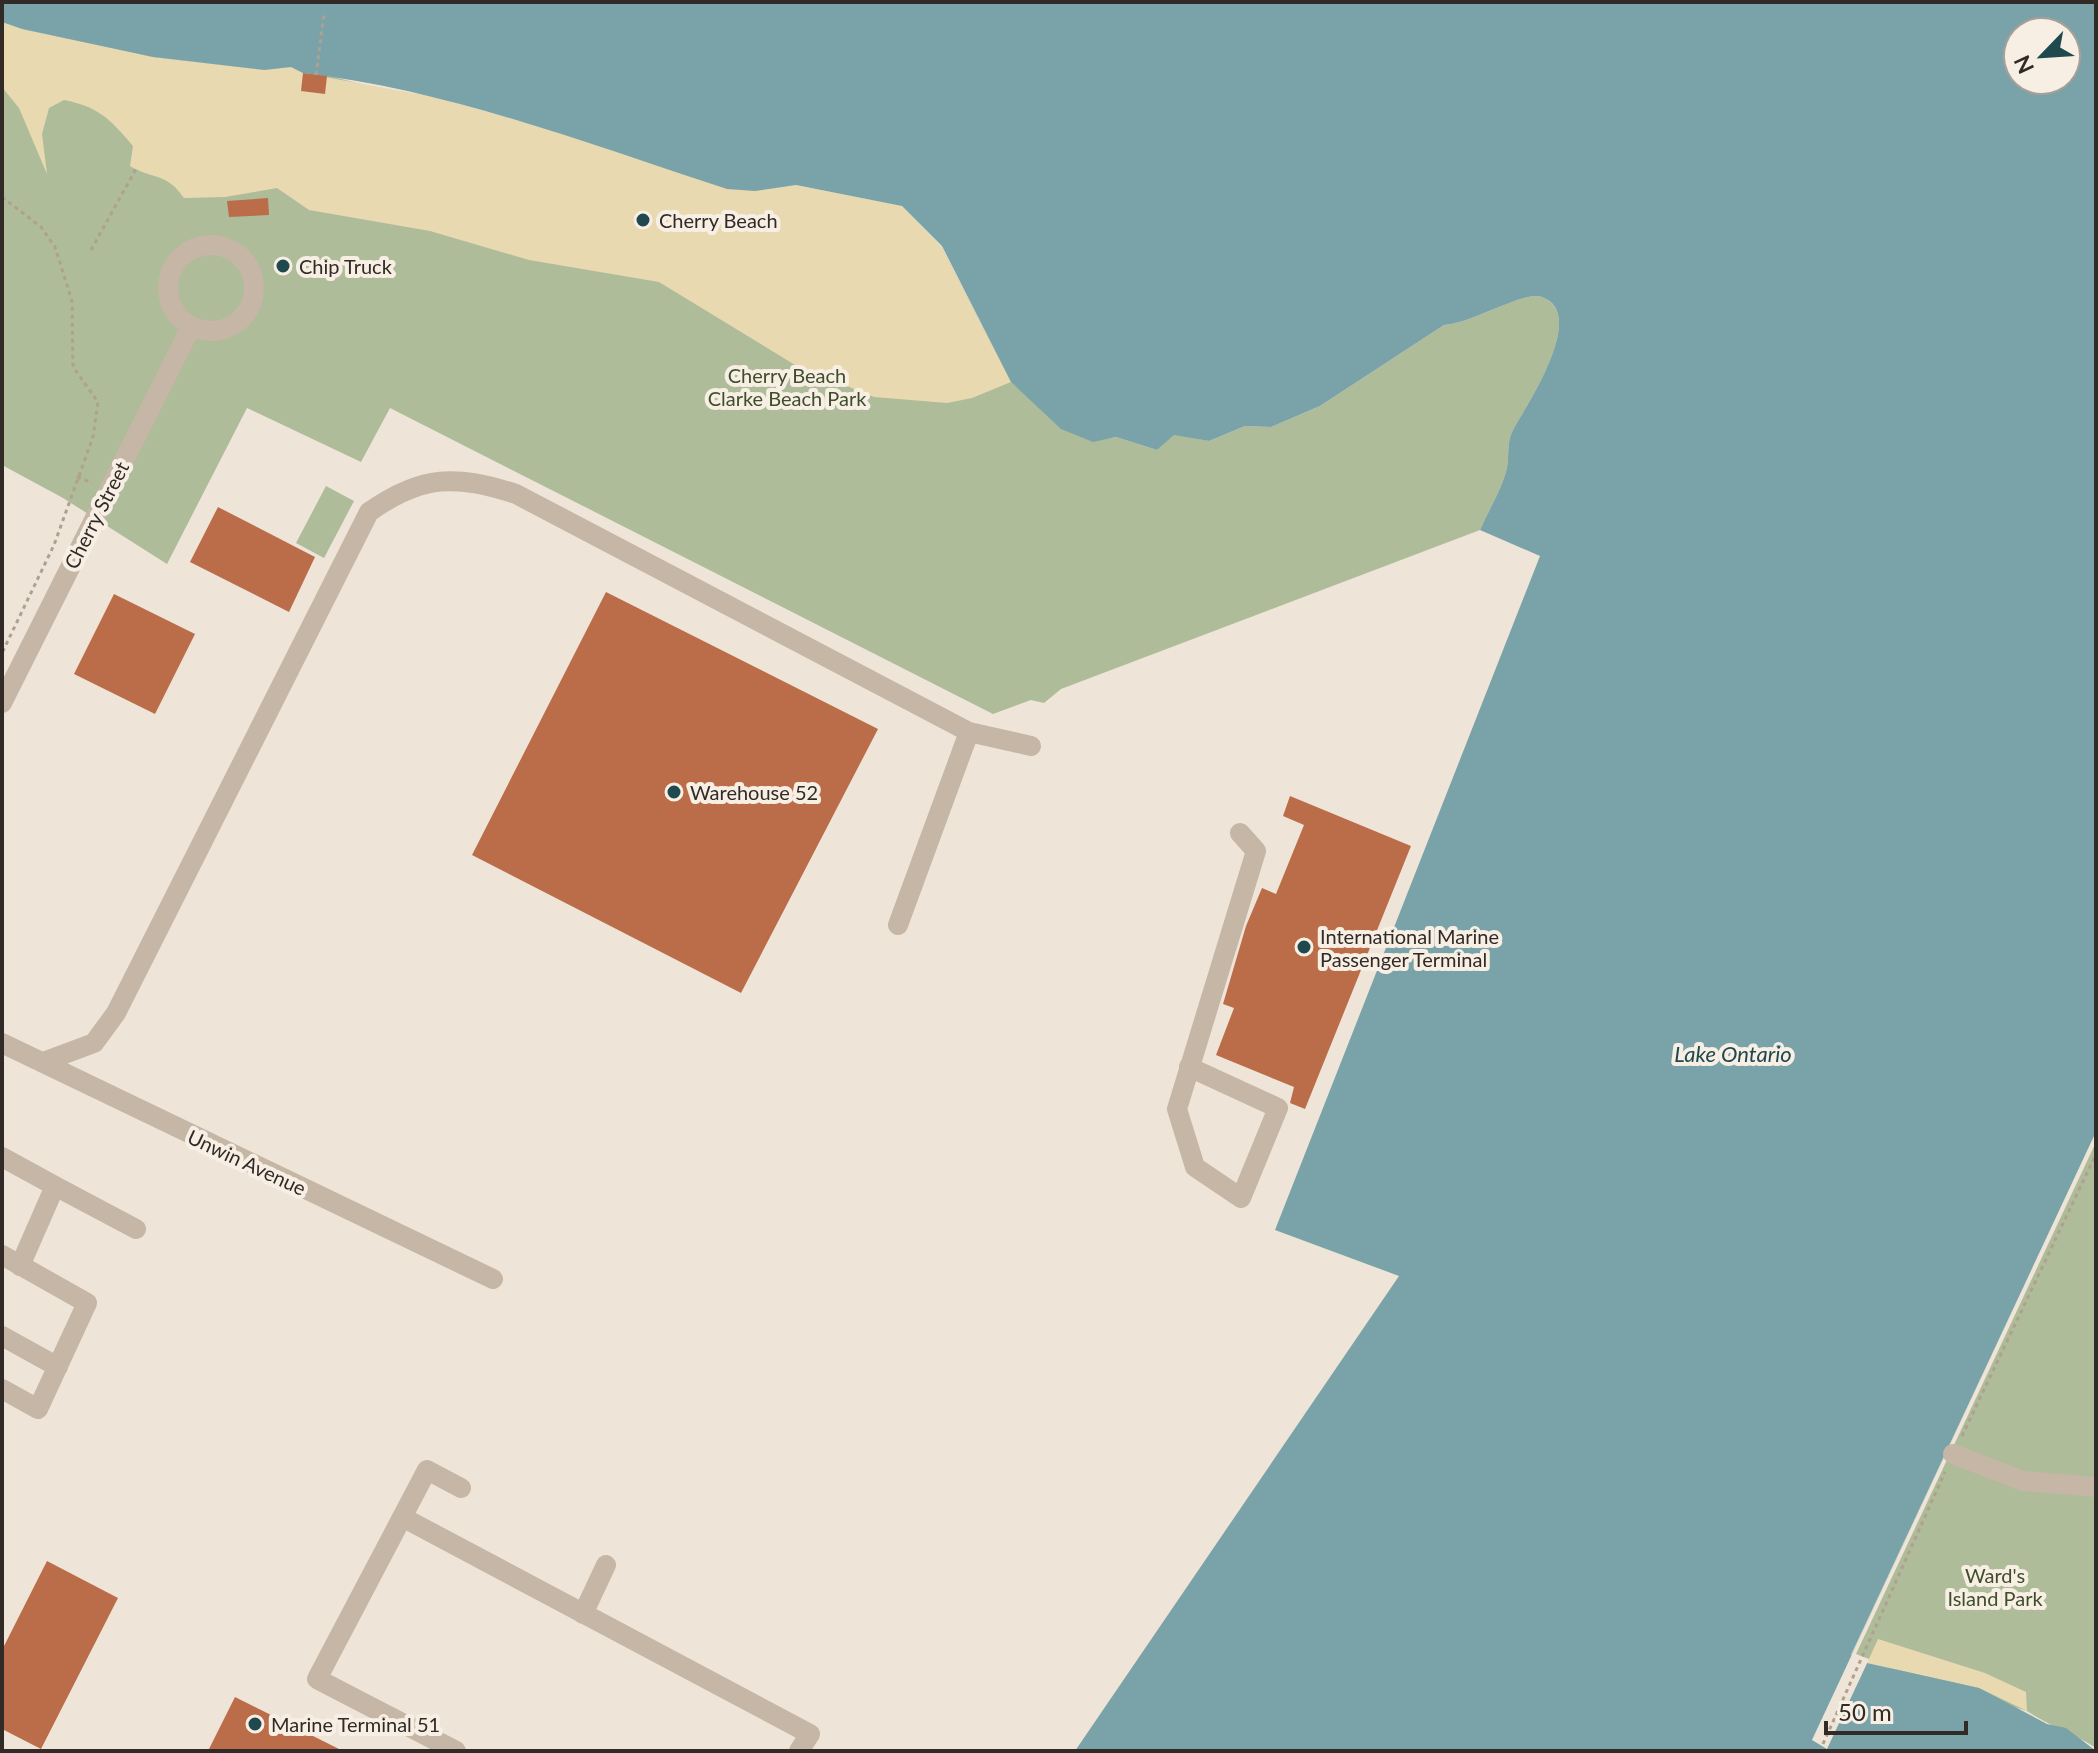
<svg xmlns="http://www.w3.org/2000/svg" width="2098" height="1753" viewBox="0 0 2098 1753" font-family="Lato,sans-serif">
<style>
.green{fill:#aebc9a}
.sand{fill:#e8d9b1}
.water{fill:#7aa3a9;fill-rule:evenodd}
.pier{fill:#eee5d8}
.building{fill:#bb6d4a}
.lines{fill:none;stroke-linecap:round;stroke-linejoin:round}
.path{stroke:#b0a090;stroke-width:3;stroke-dasharray:4 4;stroke-linecap:butt}
.minor{stroke:#c5b6a6;stroke-width:20}
.poi-dot{fill:#20484f;stroke:#f7efe4;stroke-width:3}
.labels{text-anchor:middle;dominant-baseline:central;stroke-width:8;stroke-linejoin:round;paint-order:stroke}
.poi-label{font-size:20px;fill:#322a26;stroke:#f7efe4;text-anchor:start}
.park-label{font-size:20px;fill:#3f4d2c;stroke:#f7efe4}
.street-label{font-size:20px;fill:#322a26;stroke:#f7efe4}
.water-label{font-size:22px;font-style:italic;fill:#20484f;stroke:#f7efe4}
</style>
<rect width="100%" height="100%" fill="#eee5d8"/>
<path class="green" d="M2,22L153,57L264,70L291,67L303,73L330,76L760,188L941,246L1011,382L1093,441L1116,437L1157,450L1174,434L1209,441L1245,426L1271,427L1320,406L1444,325C1471,324 1525,290 1542,297C1589,315 1525,407 1512,432C1507,442 1509,457 1507,468C1502,489 1488,511 1480,530L1061,689L1044,703L1031,700L993,714L390,408L361,462L247,408L167,564L63,498L2,465Z
M326,486L354,501L324,558L296,543Z
M2096,1132V1748C2073,1733 2049,1726 2027,1711L1851,1656Z"/>
<path class="sand" d="M2,22L153,57L264,70L291,67L303,73L434,97L760,188L796,185L902,206L941,246L1011,382L972,398L947,403L874,397L795,365L659,282L529,260L430,231L309,210L277,188L225,197L184,198C166,172 154,180 130,166L133,146C110,119 99,107 64,100L49,108L42,134L47,174L19,108L2,87Z
M1878,1639L1985,1673L2026,1692L2027,1711L1979,1688L1867,1663Z"/>
<path class="water" d="M2,2H2096V1132L1851,1655L1867,1663L1979,1688L2047,1724L2066,1728L2096,1751H1075L1399,1276L1275,1230L1540,556L1480,530C1488,511 1502,489 1507,468C1509,457 1507,442 1512,432C1525,407 1589,314 1542,297C1525,290 1471,324 1444,325L1320,406L1271,427L1245,426L1209,441L1174,435L1157,450L1116,437L1093,442L1061,429L1011,382L942,246L902,206L796,185L755,191L727,189C588,144 449,90 303,73L291,67L264,70L153,57L22,29L2,22ZM2018,32H2066V80H2018Z"/>
<path class="pier" d="M2096,1132V1142L1856,1654L1869,1659L1827,1749L1812,1740Z"/>
<path class="building" d="M303,73L327,76L325,94L301,91Z
M268,198L269,215L229,217L227,201Z
M218,507L315,557L289,612L190,562Z
M606,592L878,729L741,993L472,855Z
M114,594L195,634L155,714L74,674Z
M1290,796L1411,846L1305,1109L1290,1103L1294,1087L1216,1055L1234,1008L1223,1004L1246,926L1262,888L1276,894L1304,825L1283,816Z
M47,1561L118,1598L41,1749L2,1729V1650Z
M235,1697L343,1751H208Z"/>
<g class="lines">
<path class="path" d="M316,75L324,14
M2,197L41,227L55,247L72,301L73,367L98,402L93,437L54,545L2,653
M91,250L136,169
M77,477L92,483
M1962,1436L2096,1154
M1823,1744L1945,1472"/>
<path class="minor" d="M168 288a43 43 0 1 1 86 0a43 43 0 1 1-86 0Z
M2,703L191,327
M969,732L1031,746
M2,1043L493,1279
M43,1062L94,1043L116,1013L369,512C423,474 456,475 516,494L969,732L898,925
M1189,1067L1278,1108L1241,1198L1195,1167L1177,1109L1256,851L1240,833
M2,1157L55,1186L20,1266
M55,1186L136,1229
M2,1255L87,1303L38,1409L2,1389
M2,1336L58,1367
M1953,1454L2023,1481L2096,1487
M402,1517L810,1734L799,1751
M583,1614L606,1565
M456,1751L317,1679L427,1470L461,1488"/>
</g>
<g class="poi-dot">
<circle cx="643" cy="220" r="8"/>
<circle cx="283" cy="266" r="8"/>
<circle cx="674" cy="792" r="8"/>
<circle cx="1304" cy="947" r="8"/>
<circle cx="255" cy="1724" r="8"/>
</g>
<g class="labels">
<g class="poi-label">
<text x="659" y="220">Cherry Beach</text>
<text x="299" y="266">Chip Truck</text>
<text x="690" y="792">Warehouse 52</text>
<text x="1320" y="936">International Marine<tspan x="1320" dy="23">Passenger Terminal</tspan></text>
<text x="271" y="1724">Marine Terminal 51</text>
</g>
<g class="park-label">
<text x="787" y="375">Cherry Beach<tspan x="787" dy="23">Clarke Beach Park</tspan></text>
<text x="1995" y="1575">Ward's<tspan x="1995" dy="23">Island Park</tspan></text>
</g>
<g class="street-label">
<text transform="translate(96 515) rotate(-63)">Cherry Street</text>
<text transform="translate(247 1162) rotate(25)">Unwin Avenue</text>
</g>
<g class="water-label">
<text x="1733" y="1053">Lake Ontario</text>
</g>
</g>
<rect width="2098" height="1753" fill="none" stroke="#322a26" stroke-width="8"/>
<g transform="translate(2042 56) rotate(245)"><circle r="38" fill="#f7efe4" stroke="#a8a098" stroke-width="2"/>
<path d="M0-6L14 30L0 20L-14 30Z" fill="#20484f"/>
<text y="-12" font-size="22" font-weight="bold" text-anchor="middle" fill="#322a26">N</text>
</g>
<path d="M1826 1721v12h140v-12" fill="none" stroke="#322a26" stroke-width="4"/>
<text x="1838" y="1721" font-size="24" fill="#322a26" stroke="#f7efe4" stroke-width="6" paint-order="stroke">50 m</text>
</svg>
